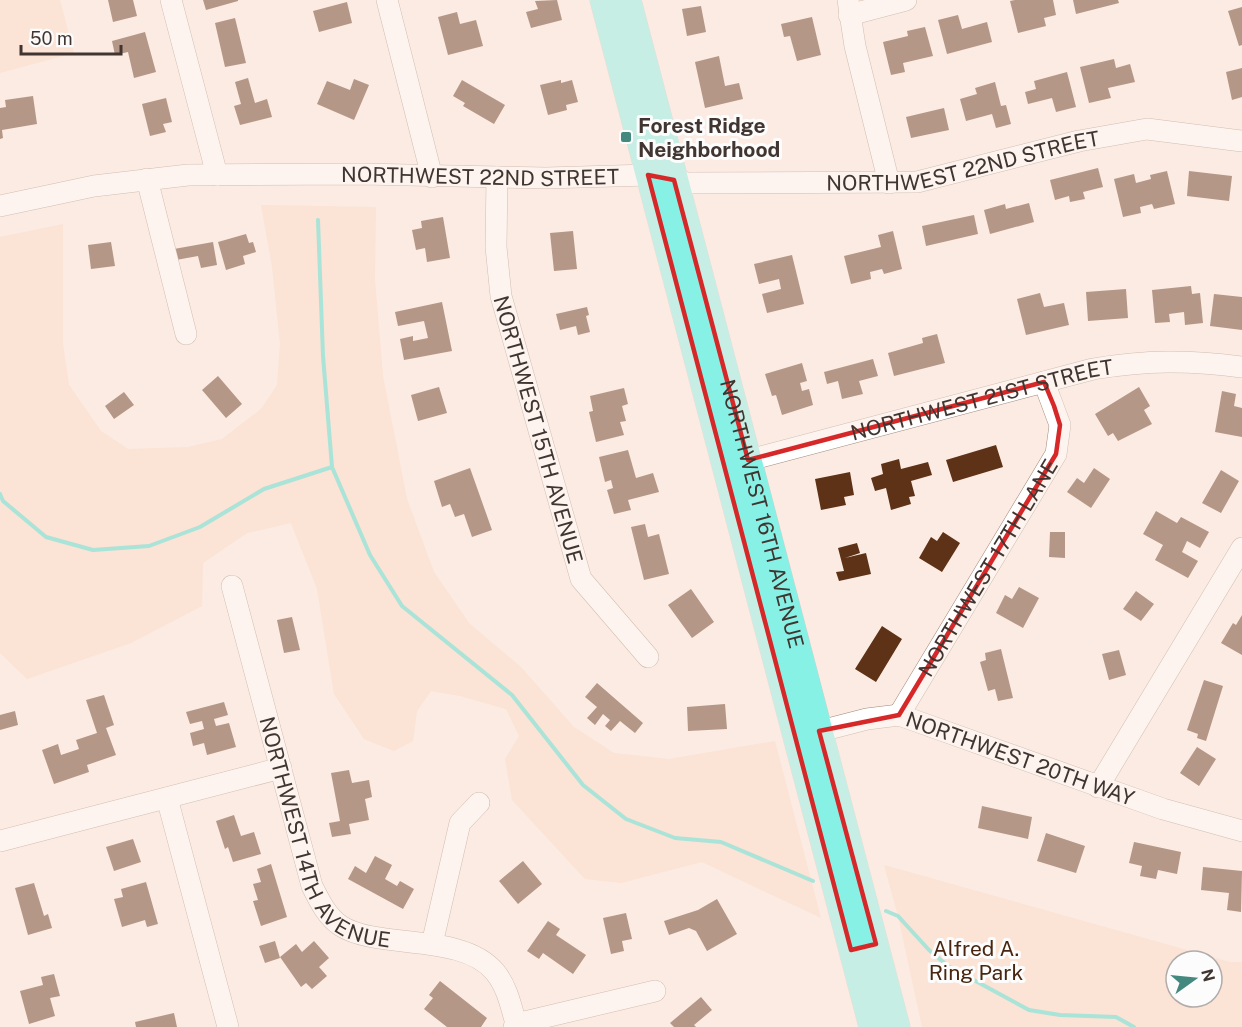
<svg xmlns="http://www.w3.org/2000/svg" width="1242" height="1027" viewBox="0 0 1242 1027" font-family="'Public Sans',sans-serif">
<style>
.green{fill:#fbd9c6;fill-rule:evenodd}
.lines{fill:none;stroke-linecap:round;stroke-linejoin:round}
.stream{stroke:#48dac9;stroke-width:4}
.building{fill:#5e3217}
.minor-casing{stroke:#a1887b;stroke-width:22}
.major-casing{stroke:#d1cfcd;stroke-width:27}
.minor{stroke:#fff;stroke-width:21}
.major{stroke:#88f1e6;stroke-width:26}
.marked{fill:none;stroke:#d62828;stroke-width:4.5;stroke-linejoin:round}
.poi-dot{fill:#44897f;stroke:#fcfcfc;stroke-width:2}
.labels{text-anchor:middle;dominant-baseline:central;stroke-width:6;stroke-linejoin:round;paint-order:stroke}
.poi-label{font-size:21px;font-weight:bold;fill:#403530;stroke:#fcfcfc;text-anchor:start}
.street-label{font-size:21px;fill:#403530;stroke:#fcfcfc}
.park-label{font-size:21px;fill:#48250f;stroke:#fcfcfc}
</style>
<rect width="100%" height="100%" fill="#fbebe2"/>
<path class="green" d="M0,0H60L74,53L0,73Z
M261,205L376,207L375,280L383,376L407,499L434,572L469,623L521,667L574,727L614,753L669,759L775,741L821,918L702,862L621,883L585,879L512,800L505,759L519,736L506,709L460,696L431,691L417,711L413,741L394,751L364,739L334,694L317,589L291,523L247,533L203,563L202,606L131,643L27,679L0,653V237L63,224V344L69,385L101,431L128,449L188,447L222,439L261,409L277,385L280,344L272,267Z
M884,865L1230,962H1242V1027H922L898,916ZM1176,961H1212V997H1176Z"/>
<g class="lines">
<path class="stream" d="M318,220L323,356L332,467
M0,494L3,501L46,537L93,550L149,546L200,527L264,489L332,467L370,555L402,606L512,695L583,785L626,819L675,838L721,842L813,881
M886,911L898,916L929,950L948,966L1029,1010L1060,1015L1116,1017L1134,1027"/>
</g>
<path class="building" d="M108,0H133L137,16L113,22Z
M203,0H238V1L206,10Z
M557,0L562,20L531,28L526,12L538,9L535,1Z
M1015,0H1053L1056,15L1044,18L1046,26L1018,33L1010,1Z
M1073,0H1118L1119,3L1076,14Z
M347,2L352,23L319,32L313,11Z
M701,6L706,32L687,36L682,9Z
M1242,7V45L1239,46L1228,11Z
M457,12L460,24L476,20L483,46L448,55L438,17Z
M958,15L962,29L987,22L992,42L947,54L938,20Z
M812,17L821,55L797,61L790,36L784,37L781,24Z
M235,18L246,63L225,67L215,23Z
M925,27L933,56L903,63L905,72L891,75L883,42L908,36L907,31Z
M145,32L156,72L134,78L128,52L115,55L112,41Z
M719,56L725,86L739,83L743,99L705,108L695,62Z
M1114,59L1116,68L1130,64L1135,82L1108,88L1111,98L1089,103L1080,67Z
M1242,68V97L1232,100L1226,72Z
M1067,72L1076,107L1056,112L1052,98L1028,104L1025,92L1036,89L1034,81Z
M248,78L255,103L267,99L272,117L240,125L234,106L241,104L235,82Z
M354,79L369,85L354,120L317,104L327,81L350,90Z
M462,80L505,105L494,124L463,106L465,103L453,96Z
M561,80V83L572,80L578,102L566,105L567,110L548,115L540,85Z
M995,82L1001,106L1006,105L1011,124L996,128L992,114L966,121L960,99L977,94L975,88Z
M33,96L37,124L2,130L3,138L0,139V108L6,107L5,100Z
M166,98L172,122L163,124L166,132L150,136L142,104Z
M944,108L949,130L911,138L906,117Z
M1098,168L1103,187L1083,192L1085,199L1070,202L1069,196L1055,200L1050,180Z
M1167,171L1175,204L1154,209L1152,204L1140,207L1141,213L1123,217L1114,179L1134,174L1136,183L1151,179L1150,175Z
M1189,171L1232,176L1229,201L1187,196Z
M1029,203L1034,222L990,234L984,210L1005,204L1006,209Z
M974,215L978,234L926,246L922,226Z
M443,217L450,258L427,262L425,248L416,250L412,230L422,228L421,221Z
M573,231L577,269L554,271L550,233Z
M893,231L902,269L884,274L882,269L870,272L871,279L851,284L844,256L881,247L878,235Z
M246,234L249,243L253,242L256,252L243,256L245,264L226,270L218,242Z
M111,242L115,266L91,269L88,245Z
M213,242L217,265L201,268L198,256L176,260L174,249Z
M792,255L804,304L767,313L762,294L781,289L779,279L759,284L754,264Z
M1191,286L1192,294L1200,293L1203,323L1185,325L1184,312L1169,314L1170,322L1155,323L1152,290Z
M1126,289L1128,318L1088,321L1086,292Z
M1040,293L1044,307L1064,303L1069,325L1026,335L1017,299Z
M1214,294L1242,297V330L1210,326Z
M442,302L452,351L404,360L400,339L413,336V341L428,338L424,321L398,326L395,312Z
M587,307L589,315L586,316L590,332L578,335L576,326L560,330L556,314Z
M937,334L945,363L894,376L888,353L923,343L922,338Z
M873,359L878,376L859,381L863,394L842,399L838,381L827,384L824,372Z
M802,363L807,381L800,383L802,391L809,389L813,405L782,415L776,395L772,396L765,374Z
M218,376L242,404L226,418L202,390Z
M439,387L447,413L418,421L411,395Z
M1139,387L1150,406L1144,410L1152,424L1118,441L1113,433L1108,436L1095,414Z
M624,388L628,404L622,406L626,421L620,422L624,435L596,442L589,412L593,411L590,396Z
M1222,391L1236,394L1234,406L1242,408V437L1215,432Z
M124,392L134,405L114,419L105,406Z
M996,445L1003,467L953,482L946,460Z
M628,450L636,478L653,473L659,492L628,500L631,510L614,514L607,490L613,488L611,480L605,482L599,457Z
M899,459L901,469L928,462L932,475L911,481L915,496L909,497L911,504L891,510L886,488L875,491L871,478L883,474L881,464Z
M470,468L492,530L472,537L464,514L455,517L450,504L442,507L434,481Z
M1094,468L1110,479L1091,508L1067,492L1077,478L1084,483Z
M1221,470L1239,481L1221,513L1202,503Z
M850,472L854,495L844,497L846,505L821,510L815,479Z
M1156,511L1177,523L1181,517L1209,532L1200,548L1187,541L1182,552L1198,561L1188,578L1155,560L1163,545L1143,534Z
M645,524L648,537L659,534L669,574L644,580L631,527Z
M943,532L960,543L942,572L919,558L931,537L937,541Z
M1050,532H1065V558L1049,557Z
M857,543L860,553L845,558L866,553L871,574L839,581L836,572L844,571L838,548Z
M1019,587L1039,598L1023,628L996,613L1005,595L1012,599Z
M691,589L714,622L692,638L668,605Z
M1136,591L1154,604L1141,621L1123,609Z
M1242,615V655L1221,643L1233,623L1236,625Z
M292,617L300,650L284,653L277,620Z
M882,626L902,639L876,682L855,669Z
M1001,649L1013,698L998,701L995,689L988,691L980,662L986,660L985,653Z
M1119,650L1126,675L1109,680L1102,654Z
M1204,680L1223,686L1206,741L1197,738L1198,734L1187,730Z
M597,683L643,723L635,733L620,721L611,731L605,726L610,720L603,714L595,725L587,718L597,707L585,697Z
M104,695L114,725L106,728L116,755L87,765L89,772L54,784L42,750L58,744L61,755L79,749L76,740L97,733L86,700Z
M224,702L228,715L214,719L216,726L229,723L236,747L207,755L204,743L193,746L190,733L204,729L202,721L190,724L186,712Z
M725,704L727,729L688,731L687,707Z
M15,711L18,725L0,730V715Z
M1197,747L1216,759L1199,786L1180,773Z
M349,770L352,783L369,780L372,797L365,799L369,820L349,824L351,834L332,837L329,823L340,821L331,773Z
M982,806L1032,817L1028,839L978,828Z
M234,815L241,836L254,832L261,854L233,862L228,847L225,849L216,821Z
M1046,833L1085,846L1076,873L1037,861Z
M133,839L141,862L114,871L106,847Z
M1134,842L1181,852L1177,874L1158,870L1156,879L1140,876L1142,866L1129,863Z
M375,856L392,865L385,879L397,886L400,881L414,889L403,909L348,879L355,866L366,873Z
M523,861L542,884L518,904L499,881Z
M271,864L287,917L261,926L253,901L258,900L253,884L261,882L257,869Z
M1203,867L1242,871L1241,912L1227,910L1229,893L1201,890Z
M146,882L158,924L147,927L145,920L122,927L114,899L123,897L121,889Z
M34,883L44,916L48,914L52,928L28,935L15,888Z
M717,899L737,934L707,951L696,931L689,928L669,935L664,921L698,910Z
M626,913L632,939L622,941L624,951L611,954L603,918Z
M548,921L560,929L556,935L586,955L573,974L543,953L539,959L527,951Z
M275,941L280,958L265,963L259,946Z
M314,941L329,958L319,967L327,976L312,989L306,983L301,987L280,957L296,944L302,952Z
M54,974L60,996L50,998L55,1016L29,1024L20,991L43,985L41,977Z
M440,981L487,1018L481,1027H447L424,1009L433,998L429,995Z
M701,997L712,1010L694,1025L696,1027H674L670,1023Z
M174,1013L177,1027H136L135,1022Z"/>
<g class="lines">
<g class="minor-casing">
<g id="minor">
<path d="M171,0L217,175"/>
<path d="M387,0L432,177"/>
<path d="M848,0L855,46L889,183"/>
<path d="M849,15L906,0"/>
<path id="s1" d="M497,177L496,247L501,296L581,579L648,657"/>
<path d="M147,179L186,334"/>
<path id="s2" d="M0,206L94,186L188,175L363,174L546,178L648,175L688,183L917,182L1079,141L1147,129L1242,141"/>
<path id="s3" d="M734,464L1093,369C1146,360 1189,360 1242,367"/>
<path id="s4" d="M232,586L312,886C319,900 327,917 341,926C379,950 462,932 495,972C508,988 511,1007 517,1027"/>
<path id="s5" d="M899,715L1056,454L1060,425L1044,382"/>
<path id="s6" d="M805,735L867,719L899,715L1163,809L1242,831"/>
<path d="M1098,787L1242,548"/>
<path d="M167,798L228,1027"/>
<path d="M0,841L281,768"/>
<path d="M432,944L460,823L479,803"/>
<path d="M514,1027L516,1024L655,991"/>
</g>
</g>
<g class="major-casing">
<g id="major">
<path d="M603,0L872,1027"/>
<path id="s7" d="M628,0L897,1027"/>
</g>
</g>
<use href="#minor" class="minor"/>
<use href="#major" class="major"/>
</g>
<path d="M0 0H1242V1027H0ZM648,175L674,180L748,460L1044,382L1054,406L1060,425L1056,454L899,715L819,731L876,944L851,950Z" fill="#fbebe2" fill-opacity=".55" fill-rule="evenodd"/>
<path class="marked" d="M648,175L674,180L748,460L1044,382L1054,406L1060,425L1056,454L899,715L819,731L876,944L851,950Z"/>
<rect class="poi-dot" x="620" y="131" width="12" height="12" rx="3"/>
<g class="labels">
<g class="poi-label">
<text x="638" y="125">Forest Ridge<tspan x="638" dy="24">Neighborhood</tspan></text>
</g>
<g class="street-label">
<text stroke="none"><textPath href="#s2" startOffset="969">NORTHWEST 22ND STREET</textPath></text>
<text stroke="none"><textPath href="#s2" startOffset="483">NORTHWEST 22ND STREET</textPath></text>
<text stroke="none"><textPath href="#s3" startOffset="256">NORTHWEST 21ST STREET</textPath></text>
<text stroke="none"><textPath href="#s1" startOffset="258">NORTHWEST 15TH AVENUE</textPath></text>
<text stroke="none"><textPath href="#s7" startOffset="531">NORTHWEST 16TH AVENUE</textPath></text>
<text stroke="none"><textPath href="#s5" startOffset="172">NORTHWEST 17TH LANE</textPath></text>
<text stroke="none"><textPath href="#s6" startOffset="225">NORTHWEST 20TH WAY</textPath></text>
<text stroke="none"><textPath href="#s4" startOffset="274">NORTHWEST 14TH AVENUE</textPath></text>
</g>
<g class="park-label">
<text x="976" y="948">Alfred A.<tspan x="976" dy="24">Ring Park</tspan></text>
</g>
</g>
<g transform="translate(1194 979) rotate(75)"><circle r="28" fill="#fcfcfc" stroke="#b1acaa" stroke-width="1.5"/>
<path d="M0-4.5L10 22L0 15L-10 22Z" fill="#44897f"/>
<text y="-9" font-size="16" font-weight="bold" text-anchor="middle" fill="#403530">N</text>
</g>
<path d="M21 45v9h100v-9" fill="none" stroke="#403530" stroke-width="3"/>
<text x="30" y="45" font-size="18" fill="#403530" stroke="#fcfcfc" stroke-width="4.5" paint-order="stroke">50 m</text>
</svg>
